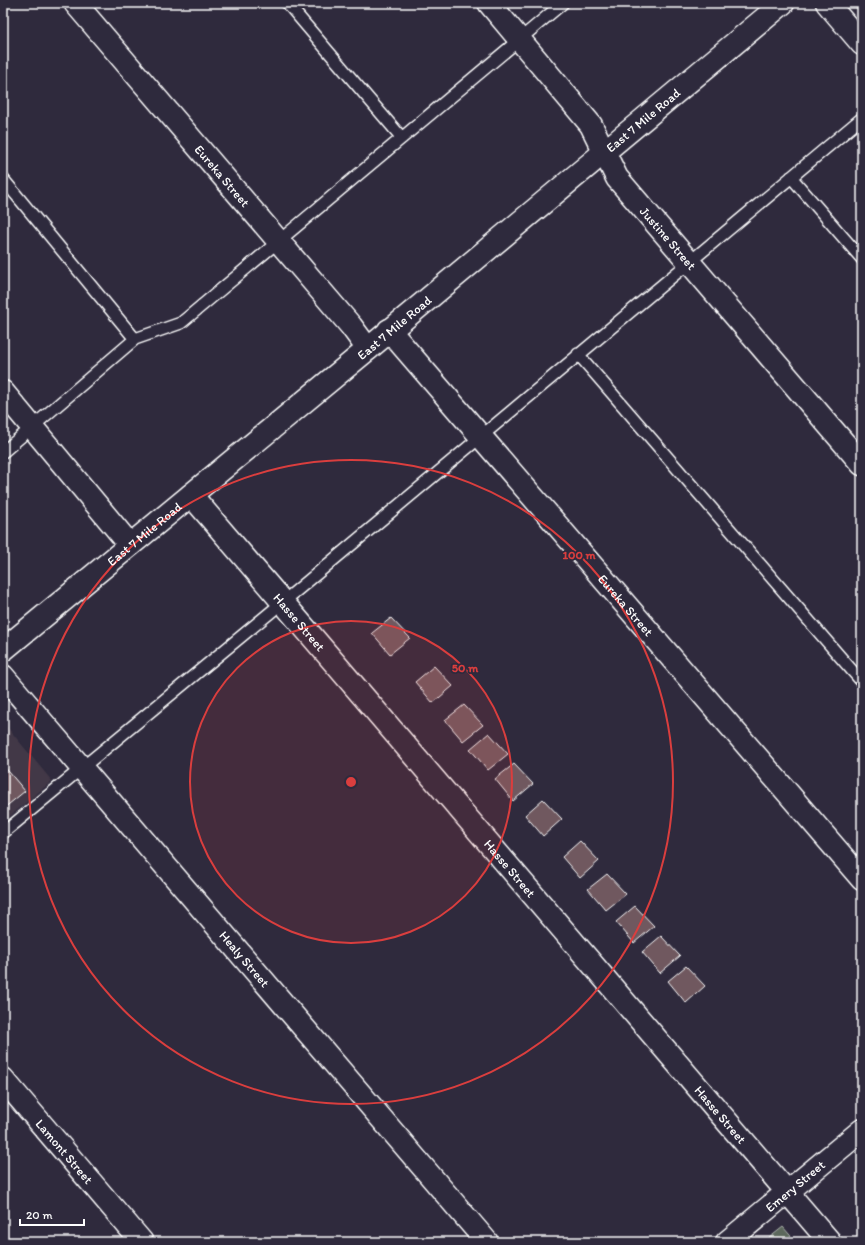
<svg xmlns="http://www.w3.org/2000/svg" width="865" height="1245" viewBox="0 0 865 1245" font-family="Itim,sans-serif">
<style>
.built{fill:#423847}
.green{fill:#5b675c;stroke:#adb3ae}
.building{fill:#6f585f;stroke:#fff}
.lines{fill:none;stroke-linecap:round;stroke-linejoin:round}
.service-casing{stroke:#fff;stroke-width:14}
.minor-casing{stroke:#fff;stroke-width:25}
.tertiary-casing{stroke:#fff;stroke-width:25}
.service{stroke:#2f2a3d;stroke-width:11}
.minor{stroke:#2f2a3d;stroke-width:22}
.tertiary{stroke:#2f2a3d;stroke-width:22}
.ring{fill:none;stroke:#da3e3e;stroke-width:2}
.labels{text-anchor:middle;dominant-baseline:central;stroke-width:3.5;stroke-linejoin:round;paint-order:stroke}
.street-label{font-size:13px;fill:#fff;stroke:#2f2a3d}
.centre{fill:#da3e3e;stroke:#2f2a3d;stroke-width:2}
.ring-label{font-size:12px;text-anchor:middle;font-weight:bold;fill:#da3e3e;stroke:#2f2a3d;stroke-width:3.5;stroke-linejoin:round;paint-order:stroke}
</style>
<rect width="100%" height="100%" fill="#2f2a3d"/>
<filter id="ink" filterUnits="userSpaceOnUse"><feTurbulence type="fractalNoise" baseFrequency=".025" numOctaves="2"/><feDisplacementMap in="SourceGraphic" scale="8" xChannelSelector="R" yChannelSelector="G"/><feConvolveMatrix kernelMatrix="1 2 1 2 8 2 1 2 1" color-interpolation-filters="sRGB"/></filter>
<g filter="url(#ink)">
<path class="built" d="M3,722L52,781L3,822Z"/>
<path class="green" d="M783,1227L796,1242H764Z"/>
<path class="building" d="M391,618L410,638L390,654L372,633Z
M434,666L453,686L433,703L415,682Z
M464,705L483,725L463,741L445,720Z
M489,733L508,754L488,770L470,749Z
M514,764L533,784L513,801L495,779Z
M3,765L25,791L3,809Z
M543,799L562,819L543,836L525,815Z
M580,841L599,861L580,878L562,857Z
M607,874L626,894L606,910L588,889Z
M635,906L654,926L634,943L616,922Z
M661,936L680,956L660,973L642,952Z
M686,966L705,986L686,1003L668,981Z"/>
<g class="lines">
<g class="service-casing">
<path id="service" d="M287,3L402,138
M791,177L862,259
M3,179L135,339
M578,354L862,682
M3,452L135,339L181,323L563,3
M3,833L283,602L862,118"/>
</g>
<g class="minor-casing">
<g id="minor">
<path id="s1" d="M75,3L351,326L368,349"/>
<path id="s2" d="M489,3L591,125L617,178L862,464"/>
<path d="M827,3L862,44"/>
<path id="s3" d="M389,330L862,879"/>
<path d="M3,392L130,545"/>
<path id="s4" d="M191,495L830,1242"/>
<path id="s5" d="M3,676L487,1242"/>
<path id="s6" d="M3,1079L142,1242"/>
<path id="s7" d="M727,1242L862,1130"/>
</g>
</g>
<g class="tertiary-casing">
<g id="tertiary">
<path id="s8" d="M3,650L368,349L783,3"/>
</g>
</g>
<use href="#service" class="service"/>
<use href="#minor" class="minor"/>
<use href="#tertiary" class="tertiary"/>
</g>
</g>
<circle cx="351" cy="782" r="161" fill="#da3e3e" fill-opacity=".12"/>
<g class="ring">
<circle cx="351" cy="782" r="161"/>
<circle cx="351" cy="782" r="322"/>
</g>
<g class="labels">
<g class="street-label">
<text stroke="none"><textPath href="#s8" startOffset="831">East 7 Mile Road</textPath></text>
<text stroke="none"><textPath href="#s1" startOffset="227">Eureka Street</textPath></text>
<text stroke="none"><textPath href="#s2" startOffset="297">Justine Street</textPath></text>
<text stroke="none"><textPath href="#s8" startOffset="507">East 7 Mile Road</textPath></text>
<text stroke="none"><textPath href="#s8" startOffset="183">East 7 Mile Road</textPath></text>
<text stroke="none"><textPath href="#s3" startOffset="363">Eureka Street</textPath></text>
<text stroke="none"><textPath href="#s4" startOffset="167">Hasse Street</textPath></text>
<text stroke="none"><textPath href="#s4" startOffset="491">Hasse Street</textPath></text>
<text stroke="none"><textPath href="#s5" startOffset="372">Healy Street</textPath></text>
<text stroke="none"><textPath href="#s4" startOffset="815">Hasse Street</textPath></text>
<text stroke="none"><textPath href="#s6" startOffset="95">Lamont Street</textPath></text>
<text stroke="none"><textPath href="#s7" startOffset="88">Emery Street</textPath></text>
</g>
</g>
<circle cx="351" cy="782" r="6" class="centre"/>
<g class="ring-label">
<text x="579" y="559">100 m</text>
<text x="465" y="672">50 m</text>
</g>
<rect width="865" height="1245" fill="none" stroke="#2f2a3d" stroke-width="16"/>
<rect x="8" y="8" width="849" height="1229" fill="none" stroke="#fff" stroke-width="1.5" filter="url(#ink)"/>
<path d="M20 1219v6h64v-6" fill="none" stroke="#ffffff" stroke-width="2"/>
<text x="26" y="1219" font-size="12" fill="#ffffff" stroke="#2f2a3d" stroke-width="3" paint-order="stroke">20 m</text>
</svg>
